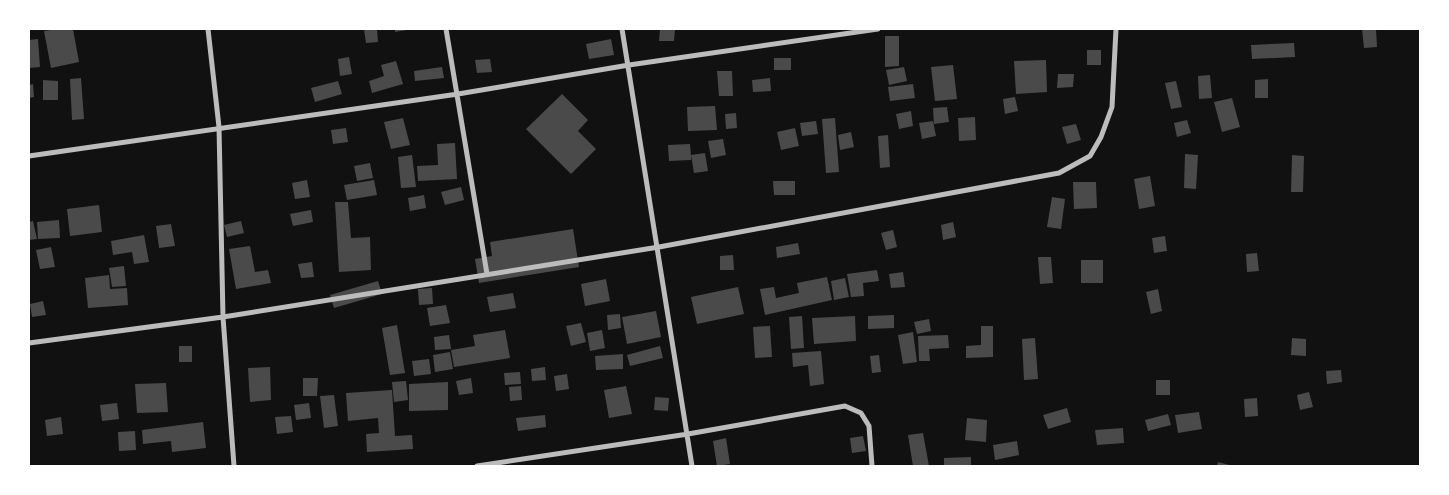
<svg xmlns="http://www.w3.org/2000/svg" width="1449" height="495" viewBox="0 0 1449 495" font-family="'Public Sans',sans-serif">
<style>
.building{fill:#4a4a4a}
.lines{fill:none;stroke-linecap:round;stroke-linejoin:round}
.minor{stroke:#bcbcbc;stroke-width:5}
</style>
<rect width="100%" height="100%" fill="#111"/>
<path class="building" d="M57,29H73L79,62L51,68L44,31Z
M364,29H377L378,42L366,43Z
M395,29H407V30L395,32Z
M660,29H675L674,41H659Z
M1362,29H1376L1377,47L1364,48Z
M885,36H899V66L885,67Z
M38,39L40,67L29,68V40Z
M611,39L614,55L589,59L586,44Z
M1294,43L1295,57L1252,59L1251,45Z
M1087,50H1101V65H1087Z
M349,57L352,74L340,76L338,59Z
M774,58H791V70H774Z
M490,59L492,72L477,73L475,60Z
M1046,60L1047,92L1016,94L1014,61Z
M396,61L403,84L372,93L369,81L384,76L381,65Z
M953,65L957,99L935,101L931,67Z
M442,67L444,78L415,81L414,71Z
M904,67L907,81L889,85L886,70Z
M717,71H732L733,96H719Z
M1058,74H1074L1073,87L1057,88Z
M1210,75L1212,98L1199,99L1198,76Z
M81,78L84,119L72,120L70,79Z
M770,78L771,91L753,92L752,80Z
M1268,79V98H1255V80Z
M43,80L58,81V100H43Z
M338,81L342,94L315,102L311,88Z
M1176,81L1182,107L1171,109L1165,83Z
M33,84L34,97L29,98V85Z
M913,84L915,98L890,101L888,87Z
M562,94L588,120L578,131L596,149L571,174L526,129Z
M1015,97L1018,111L1005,114L1003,99Z
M1232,98L1240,127L1222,132L1214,102Z
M715,106L717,130L688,131L687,107Z
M947,107L949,122L934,124L933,108Z
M911,111L913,126L899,129L896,114Z
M736,113L737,128L726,129L725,114Z
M975,117L976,140L959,141L958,118Z
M403,118L410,145L391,149L384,122Z
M835,118L839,172L826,173L822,119Z
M1187,120L1191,133L1177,137L1174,123Z
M816,121L818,134L802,136L800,123Z
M933,121L936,136L922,139L919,123Z
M1076,124L1081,140L1067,144L1062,127Z
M346,128L348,142L333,144L331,130Z
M795,128L799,146L781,150L777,132Z
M851,132L854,147L840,150L838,135Z
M888,135L890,167L880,168L878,136Z
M723,139L726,155L711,158L708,141Z
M455,143L457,179L418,181L417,166L438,165L437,144Z
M690,144L691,155L705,153L708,171L694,173L691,155V160L669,161L668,145Z
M1185,154L1198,155L1196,189L1184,188Z
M412,155L416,187L401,188L398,157Z
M1292,155L1304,156L1303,192H1291Z
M370,163L373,178L357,181L354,166Z
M1150,176L1155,206L1139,209L1134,179Z
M307,180L310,197L295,199L292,183Z
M374,180L377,195L347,200L344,185Z
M773,181H795V195H774Z
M1073,182H1096L1097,208L1074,209Z
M461,187L464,200L445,205L441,192Z
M424,195L426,208L410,211L408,198Z
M1052,197L1065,199L1061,229L1047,227Z
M335,202H348L351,238L370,237L371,270L339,272Z
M99,205L102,232L70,236L67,209Z
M311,210L313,222L293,226L290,214Z
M59,220L60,238L38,239L37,222Z
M33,221L37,239L29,240V222Z
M241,221L244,233L227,237L224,225Z
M953,222L956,237L943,240L941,225Z
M171,224L175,246L159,248L156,226Z
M573,229L579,267L479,283L475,259L492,256L490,242Z
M893,230L897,247L886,250L881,233Z
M144,235L149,262L134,264L132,252L113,255L111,241Z
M1165,236L1167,251L1154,253L1152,238Z
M798,243L800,254L777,258L776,247Z
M250,246L255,272L268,270L271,283L236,289L229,249Z
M51,247L55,267L40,269L36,250Z
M1257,253L1259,271L1247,272L1246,254Z
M733,255L734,270H720V256Z
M1038,257H1051L1053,283L1040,284Z
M1081,260H1103V283H1081Z
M312,262L314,277L301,278L298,264Z
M124,266L126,286L112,287L109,268Z
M877,270L879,281L863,283L864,296L851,297L847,274Z
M903,272L905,287L891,288L889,274Z
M109,275L110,289L127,288L128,305L88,308L85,278Z
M827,277L832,300L765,315L760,289L774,287L776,298L799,293L797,283Z
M845,278L849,297L834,300L831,281Z
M606,279L610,301L585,306L581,284Z
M378,281L382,294L334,308L330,295Z
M738,287L744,314L697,324L691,297Z
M432,288L433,304L419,305L418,289Z
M1158,289L1162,311L1151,314L1146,292Z
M513,293L516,308L490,312L487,297Z
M43,301L46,315L32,317L30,304Z
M446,305L450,323L430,326L427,308Z
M656,311L661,337L627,344L622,317Z
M620,314L621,328L608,330L607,315Z
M894,315V328L868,329V316Z
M802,316L804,348L791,349L789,317Z
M855,316L856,341L814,344L812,318Z
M929,319L931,331L917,334L914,322Z
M581,323L586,342L571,346L566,326Z
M397,325L405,373L390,375L382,328Z
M770,326L772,357L755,358L753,327Z
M981,326H993V357L966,358V346L981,345Z
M505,330L510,358L454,367L451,350L475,346L473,335Z
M602,330L605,348L590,351L587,333Z
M913,332L917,362L903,364L898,335Z
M449,335L451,349L435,350L434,337Z
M948,335L949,348L929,349L930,361H919L918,336Z
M1035,338L1038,379L1024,380L1022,339Z
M1292,338L1306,339V356L1291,355Z
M179,346H192V362H179Z
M660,346L663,358L630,366L627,355Z
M821,351L824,384L810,386L808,365L793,367L792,353Z
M450,352L453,369L435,372L433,355Z
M623,354V369L596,370L595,356Z
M879,355L881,372L872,373L870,356Z
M429,359L431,374L414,376L412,361Z
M270,367L271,400L250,402L248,368Z
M545,367L546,380L532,381L531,369Z
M1341,370L1342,382L1327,384L1326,371Z
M520,372L521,384L505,385L504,373Z
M567,374L569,389L556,391L554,376Z
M303,378H318L317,396H303Z
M471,378L473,393L459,395L456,381Z
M1156,380H1170V395H1156Z
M406,381L408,400L394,402L392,382Z
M448,382V410L409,411V384Z
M166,383L168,412L137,413L135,384Z
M521,386L522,400L510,401L509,387Z
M626,386L632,414L609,418L604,390Z
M392,390L395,436L412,435L413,449L367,452L366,434L379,433L378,418L348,421L346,393Z
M1309,392L1313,407L1300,410L1297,395Z
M334,395L338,426L324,428L320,396Z
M655,397L669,398L668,411L654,410Z
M1257,398L1258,416L1245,417L1244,399Z
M117,403L119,419L102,421L100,405Z
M309,403L311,418L296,420L294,405Z
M1067,408L1071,422L1048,429L1043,415Z
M1199,412L1202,429L1178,433L1175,415Z
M1168,414L1171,425L1148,431L1145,420Z
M545,415L546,427L518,431L516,418Z
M291,416L293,432L277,434L275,417Z
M61,417L63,434L47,436L45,420Z
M967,418L987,420L986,442L965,440Z
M203,422L206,448L172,452L171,441L143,444L142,430Z
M1123,428L1124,443L1097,445L1095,430Z
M135,431L136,450L119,451L118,432Z
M923,433L929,466H913L908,435Z
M863,436L866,451L852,453L850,438Z
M726,438L730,464L717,466L713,441Z
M1017,441L1019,455L995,460L993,445Z
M971,457V466H944V458Z
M1218,462L1233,466H1217Z"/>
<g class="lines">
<path class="minor" d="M208,29L219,127L223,317L234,466
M446,29L487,274
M622,29L692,466
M29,156L458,94L629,65L878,29
M29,343L223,317L659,247L1059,173L1090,156L1101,137L1112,107L1116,29
M477,466L688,434L845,406L861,413L869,426L872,466"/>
</g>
<rect width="1449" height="495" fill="none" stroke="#ffffff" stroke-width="60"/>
</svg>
